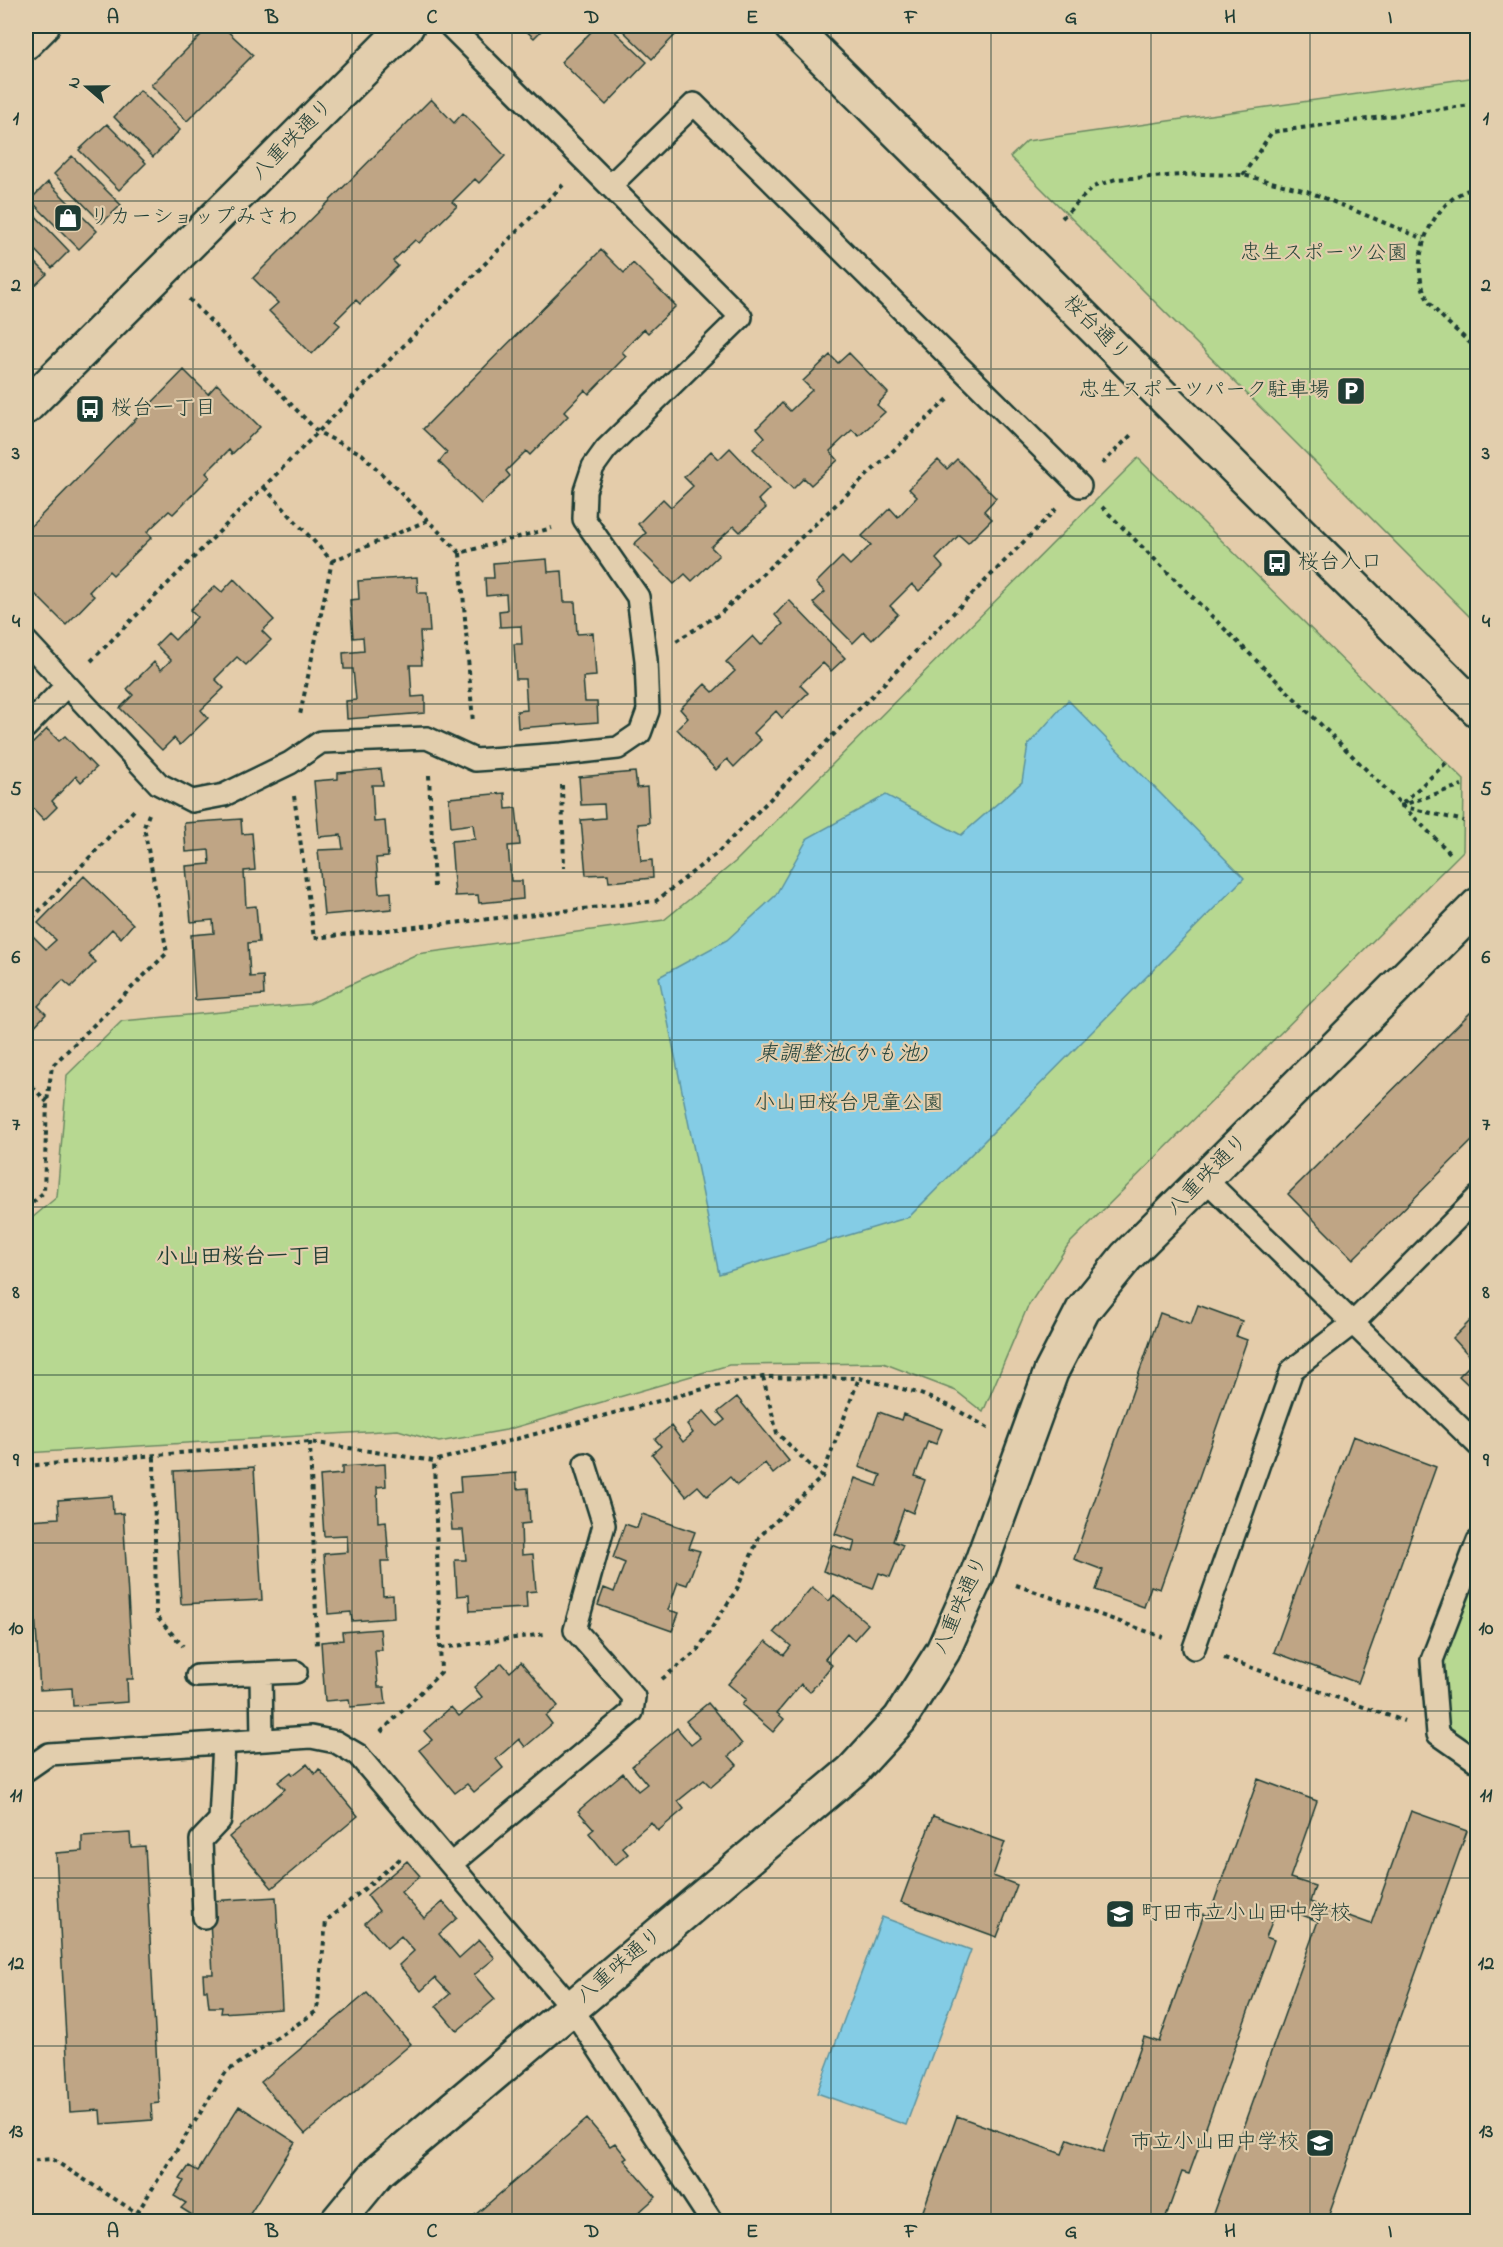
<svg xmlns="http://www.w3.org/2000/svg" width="1503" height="2247" viewBox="0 0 1503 2247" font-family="'Indie Flower','Klee One',sans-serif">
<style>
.green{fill:#b7d891;stroke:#6b8a62;stroke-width:1.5}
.water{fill:#84cce5;stroke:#5c939e;stroke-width:1.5}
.building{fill:#bfa585;stroke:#1f3d34;stroke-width:1.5}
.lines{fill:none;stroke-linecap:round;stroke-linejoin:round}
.lane-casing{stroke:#1f3d34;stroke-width:26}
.street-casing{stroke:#1f3d34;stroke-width:38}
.secondary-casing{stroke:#1f3d34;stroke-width:38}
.path{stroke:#1f3d34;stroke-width:4;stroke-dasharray:4.5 4.5;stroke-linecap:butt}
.lane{stroke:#e2cead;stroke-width:21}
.street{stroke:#e2cead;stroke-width:33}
.secondary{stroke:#e2cead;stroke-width:33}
.grid{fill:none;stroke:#1f3d34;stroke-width:1.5;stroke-opacity:0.55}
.labels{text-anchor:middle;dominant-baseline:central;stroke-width:4.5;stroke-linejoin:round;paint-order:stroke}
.street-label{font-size:21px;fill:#1f3d34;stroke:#e2cead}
.poi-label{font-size:21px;fill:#1f3d34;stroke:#e2cead;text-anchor:start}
.park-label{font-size:21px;fill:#274539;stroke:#e2cead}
.water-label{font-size:22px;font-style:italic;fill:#24443d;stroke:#e2cead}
.neighbourhood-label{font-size:22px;font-weight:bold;fill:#1f3d34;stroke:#e2cead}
.neatline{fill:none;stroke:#1f3d34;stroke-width:2}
.grid-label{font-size:20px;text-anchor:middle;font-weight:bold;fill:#1f3d34}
</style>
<rect width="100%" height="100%" fill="#e4ccaa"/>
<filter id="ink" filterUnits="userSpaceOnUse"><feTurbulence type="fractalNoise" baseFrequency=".0167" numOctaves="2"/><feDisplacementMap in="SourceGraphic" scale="12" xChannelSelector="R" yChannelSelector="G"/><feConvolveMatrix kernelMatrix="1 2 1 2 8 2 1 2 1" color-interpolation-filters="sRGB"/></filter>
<g filter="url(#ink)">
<path class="green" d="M1477,77H1478L1477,624L1010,157L1027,141Z
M1138,458L1464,780L1463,851L1068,1245L1027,1308L983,1412L956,1391L883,1363L729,1365L506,1430L439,1442L398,1430L26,1453V1223L57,1197L67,1075L122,1021L309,1004L417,954L664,920L735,862Z
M1477,1541V1762L1438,1734L1432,1660Z"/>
<path class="water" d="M1068,700L1244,878L909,1217L719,1274L659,977L727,940L775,896L808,838L886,795L961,835L1022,782L1028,745Z
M882,1917L971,1950L906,2125L817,2093Z"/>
<path class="building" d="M210,26H222L253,55L187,121L151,85Z
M521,26H546L534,38Z
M597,26H609L647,62L606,105L561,62Z
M618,26H684L652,59Z
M140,90L180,130L153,157L114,117Z
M431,99L454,123L463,113L505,156L479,183L475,179L452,202L457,206L419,243L415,240L393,261L398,266L360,304L356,300L335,321L340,325L312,354L269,311L278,303L253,278Z
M107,124L146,163L119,190L79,150Z
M72,156L121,205L102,223L54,174Z
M48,182L97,231L79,249L30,200Z
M29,209L69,251L52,268L26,241V213Z
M601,250L624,273L633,263L676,306L648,333L644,329L622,352L626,356L589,394L585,390L564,412L568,416L530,455L526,451L506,471L510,476L481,504L439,462L447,452L423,429Z
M26,253L47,274L28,292L26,290Z
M849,353L888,393L877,405L885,412L859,436L852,430L830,451L838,460L811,485L804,478L793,489L753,449L765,437L757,428L782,403L790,411L812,390L803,381L830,355L838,363Z
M184,370L208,394L217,384L260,427L232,454L229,450L206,473L210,477L173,514L169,511L147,532L152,537L113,575L109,571L89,592L94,596L66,625L26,585V579L31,573L26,568V531Z
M730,448L769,489L758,500L766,508L740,532L734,526L711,547L719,555L692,581L685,574L674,584L634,544L646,533L638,524L663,499L671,507L693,486L684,477L711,451L719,459Z
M957,459L996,498L984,511L992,519L968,543L959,535L936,559L943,567L919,591L912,584L890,606L898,614L872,640L864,632L853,643L813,603L825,592L816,583L842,557L850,565L871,545L862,536L890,508L898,517L917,497L909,489L938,460L947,469Z
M547,559L548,572L562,571L564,602H575L577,634L593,633L596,676L583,677L585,702H597L598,722L518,728L517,711L527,710L525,679H516L514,644H522L521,626L500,627L499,611L507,610L506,594L486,596L485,578H494L493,563Z
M417,577L418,593H427L430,632H420L422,665H410L412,697L425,696V713L347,719L346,701L356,700L353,669H344L343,653L364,651L363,637L353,638L350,600L359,599L358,581Z
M234,579L274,620L262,631L271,640L246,665L237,657L215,679L224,688L201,710L208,718L180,745L174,738L162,750L120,708L133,695L127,689L154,662L161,670L171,660L156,645L168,633L175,640L197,617L190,610L215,586L222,592Z
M789,600L845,658L831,671L823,663L800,685L808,693L782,718L776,711L754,733L761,740L734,767L727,759L716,770L677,729L688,718L680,709L705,684L713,692L735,671L726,662L753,636L761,645L783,624L775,615Z
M47,729L59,741L65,736L96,768L81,782L76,776L52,801L57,807L44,820L26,801V750Z
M381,769L383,785H372L374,822L385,821L388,857L376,858L379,893L391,892L392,909L324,915L318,850L343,849L341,835L319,837L314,781L338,779V773Z
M635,772L637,788L647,787L649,823L638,824L641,861L652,860L653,878L609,882L608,874L586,875L581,820L605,818L604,804L581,805L579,777Z
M505,793L506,809L516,808L520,845L508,846L511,881H522L523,899L479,903L478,895L455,896L451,841L475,839L473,824L451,827L449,798Z
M241,819L242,834L252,833L255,870L244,871L246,907L256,906L259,942L248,943L250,977L263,976L264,995L195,1000L191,935L214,933L213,920L191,922L186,866L210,864L209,850L186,852L184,823Z
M84,876L133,924L121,938L112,929L88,954L96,962L71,987L63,980L38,1006L46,1014L26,1035V938L30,933L46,949L56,940L38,923Z
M1474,1009L1478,1013V1135L1353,1259L1288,1194Z
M1198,1305L1242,1321L1236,1336L1247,1340L1160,1589L1151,1586L1144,1607L1096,1590L1103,1570L1074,1559L1160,1313L1191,1324Z
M1478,1313V1394L1459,1376L1474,1361L1453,1338Z
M737,1397L789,1461L773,1474L765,1463L737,1485L730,1477L707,1496L698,1486L686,1496L652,1454L661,1446L655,1439L671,1426L683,1442L693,1433L687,1425L704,1411L717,1426L725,1420L718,1412Z
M879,1412L901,1420L903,1414L942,1429L936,1444L928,1441L915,1476L925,1480L913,1513L904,1509L893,1541L903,1545L890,1577L879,1573L873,1589L823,1571L832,1545L852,1552L855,1541L835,1534L855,1478L877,1486L881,1475L859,1467Z
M1353,1436L1436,1467L1358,1683L1274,1652Z
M385,1464L386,1486L377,1487L378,1522L386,1521L389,1561H381L383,1596L393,1595L394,1618L352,1621L351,1612L328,1614L324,1554L348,1552L347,1535L324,1536L320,1476L342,1474V1467Z
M254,1467L262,1600L181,1604L174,1471Z
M516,1473L517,1489L528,1488L530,1523L521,1524L522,1555L533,1554L536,1591L526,1592L527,1608L470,1611L469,1595L457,1596L455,1560H466L463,1530H452L449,1493L461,1492L460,1477Z
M112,1496L113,1514L123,1513L133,1679H127L128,1702L73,1706L72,1688L40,1690L29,1520L59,1518L58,1500Z
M642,1514L695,1532L689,1548L700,1551L687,1585L678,1582L668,1610L679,1613L672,1631L598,1605L604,1588L614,1592L625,1563L613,1558L625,1524L637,1528Z
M812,1587L829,1601L834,1595L868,1624L854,1640L847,1633L825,1659L832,1665L810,1692L801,1684L777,1713L784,1719L773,1732L742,1705L746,1699L728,1684L766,1641L784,1655L791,1646L774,1632Z
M380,1629L382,1650H375L378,1687H384L386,1704L350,1707L349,1699L325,1701L321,1642L343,1640L342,1632Z
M521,1662L558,1706L546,1716L552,1724L525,1747L519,1739L496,1759L503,1768L474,1792L467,1784L455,1793L419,1750L432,1740L424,1731L451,1707L459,1716L482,1697L474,1687L502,1663L510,1672Z
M708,1703L742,1744L729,1756L737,1765L711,1787L704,1780L678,1801L684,1809L658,1831L651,1822L622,1847L628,1854L615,1865L589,1833L594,1829L578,1811L623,1773L638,1791L647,1784L632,1766L677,1728L691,1745L700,1738L686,1721Z
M307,1764L315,1774L319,1769L358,1816L272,1888L229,1837L285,1789L278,1782L291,1772L293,1775Z
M1258,1779L1317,1801L1290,1878L1315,1886L1310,1902L1371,1924L1411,1811L1467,1831L1326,2222H1210L1318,1921L1278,1906L1266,1937L1274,1940L1189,2174L1182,2172L1164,2222H919L957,2116L1062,2154L1068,2139L1103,2152L1144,2037L1159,2042L1204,1914L1209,1916Z
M933,1816L1005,1842L993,1876L1017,1885L997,1937L901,1902Z
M130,1833L131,1847L145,1846L159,2103L151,2104L152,2120L101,2124L100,2110L70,2112L56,1853L82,1851V1836Z
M407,1861L420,1876L401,1892L424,1918L443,1902L457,1918L439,1934L459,1958L479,1940L495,1958L474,1975L495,1999L457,2031L436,2006L450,1994L435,1978L421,1991L399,1965L414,1951L401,1936L387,1948L365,1923L379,1911L367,1895Z
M276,1897L282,2009L221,2013L222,2007H209L207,1990H204L203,1974H213L209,1901Z
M367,1993L411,2044L305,2134L261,2082Z
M239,2106L295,2142L245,2222H203L181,2208L186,2203L174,2196L184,2181L180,2179L189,2166L198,2171Z
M587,2119L610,2146L615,2143L627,2158L624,2160L656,2197L628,2222H467Z"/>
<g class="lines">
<g class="lane-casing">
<path id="lane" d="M611,185L694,104L1080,486
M26,641L159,784L192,801L224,795L290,763L321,742L427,738L475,760L562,754L618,748L640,733L648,711L646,660L638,597L584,519L585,491L593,467L606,449L741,317L450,26
M26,727L67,685
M1204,1178L1478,1445
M1478,1541L1432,1660L1438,1734L1478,1762
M1194,1648L1292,1370L1352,1324L1478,1197
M261,1674L262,1740
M197,1676L296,1672
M26,1770L49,1754L311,1737L336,1742L358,1755L571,2007L712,2222
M451,1864L632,1712L634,1697L575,1630L604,1525L585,1464
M204,1917L201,1840L220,1820L224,1743"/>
</g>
<g class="street-casing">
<path id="street" d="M26,42L42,26"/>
</g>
<g class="secondary-casing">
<path id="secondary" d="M791,26L1478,710
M26,407L407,26
M337,2222L379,2171L853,1770L900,1719L943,1651L977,1575L1051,1372L1083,1310L1126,1257L1478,905"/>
</g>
<path class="path" d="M1243,175L1272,132L1478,104
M1478,186C1471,189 1462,192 1456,196C1425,218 1409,266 1428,300C1434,312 1466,339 1478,350
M1062,218L1093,187L1116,179L1201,174L1243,175L1307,191L1424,239
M189,299L318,432L362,454L460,553L552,528
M1102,464L1132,434
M264,487L332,561L300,715
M1102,507L1450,853
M460,553L473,723
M332,561L429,520
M676,641L721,613L948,399
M91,661L563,185
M429,775L434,887
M562,785L564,868
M294,796L314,938L656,901L717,853L1056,509
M1403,803L1446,763
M1400,806L1462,785
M1401,806L1464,821
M26,925L136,808
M26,1080L47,1102
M26,1209L44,1192L47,1102L52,1066L167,953L144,827L149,814
M763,1377L777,1433L822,1477
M310,1442L317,1646
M154,1457L156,1616L183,1646
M26,1466L310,1442L434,1461L711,1387L763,1377L859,1378L918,1393L950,1406L990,1429
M1016,1585L1163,1637
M441,1648L544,1634
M1224,1658L1404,1721
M662,1679L697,1651L737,1589L759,1537L822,1477L859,1378
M381,1732L441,1672L434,1461
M26,2146V2161
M26,2161L52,2159L151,2222
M137,2213L226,2072L317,2011L326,1921L401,1858"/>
<use href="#lane" class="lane"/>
<use href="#street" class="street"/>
<use href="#secondary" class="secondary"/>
</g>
</g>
<path class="grid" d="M193,26V2222M352,26V2222M512,26V2222M672,26V2222M831,26V2222M991,26V2222M1151,26V2222M1310,26V2222M26,201H1478M26,369H1478M26,536H1478M26,704H1478M26,872H1478M26,1040H1478M26,1207H1478M26,1375H1478M26,1543H1478M26,1711H1478M26,1878H1478M26,2046H1478"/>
<defs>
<g id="shop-square" transform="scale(1.5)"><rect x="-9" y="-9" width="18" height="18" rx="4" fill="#1f3d34" stroke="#e2cead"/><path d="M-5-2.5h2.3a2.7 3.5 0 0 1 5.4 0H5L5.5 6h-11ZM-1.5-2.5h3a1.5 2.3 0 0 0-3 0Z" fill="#fff"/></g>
<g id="parking-square" transform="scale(1.5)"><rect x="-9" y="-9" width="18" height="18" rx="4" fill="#1f3d34" stroke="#e2cead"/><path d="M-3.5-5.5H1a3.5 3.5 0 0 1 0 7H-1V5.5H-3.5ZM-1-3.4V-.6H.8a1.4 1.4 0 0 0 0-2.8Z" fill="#fff"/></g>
<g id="bus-square" transform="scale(1.5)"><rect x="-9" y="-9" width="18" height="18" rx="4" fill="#1f3d34" stroke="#e2cead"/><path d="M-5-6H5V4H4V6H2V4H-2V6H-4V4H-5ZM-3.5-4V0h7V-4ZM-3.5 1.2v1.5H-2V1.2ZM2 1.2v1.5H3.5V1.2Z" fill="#fff"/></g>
<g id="school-square" transform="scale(1.5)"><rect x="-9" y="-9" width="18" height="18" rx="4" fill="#1f3d34" stroke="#e2cead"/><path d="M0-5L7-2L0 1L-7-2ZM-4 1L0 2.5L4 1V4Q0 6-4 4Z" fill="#fff"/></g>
</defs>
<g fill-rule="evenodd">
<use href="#shop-square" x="68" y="218"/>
<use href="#parking-square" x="1351" y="391"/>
<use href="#bus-square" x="90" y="409"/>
<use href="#bus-square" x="1277" y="563"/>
<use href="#school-square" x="1120" y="1914"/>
<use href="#school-square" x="1320" y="2143"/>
</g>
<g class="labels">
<g class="street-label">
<text transform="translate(293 140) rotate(-45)">八重咲通り</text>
<text transform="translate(1096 329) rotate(45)">桜台通り</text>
<text transform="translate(1208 1175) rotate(-45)">八重咲通り</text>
<text transform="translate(961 1605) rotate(-66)">八重咲通り</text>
<text transform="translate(620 1966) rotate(-40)">八重咲通り</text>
</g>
<g class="poi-label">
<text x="89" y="218">リカーショップみさわ</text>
<text x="1330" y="391" text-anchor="end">忠生スポーツパーク駐車場</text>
<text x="111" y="409">桜台一丁目</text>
<text x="1298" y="563">桜台入口</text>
<text x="1141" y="1914">町田市立小山田中学校</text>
<text x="1299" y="2143" text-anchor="end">市立小山田中学校</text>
</g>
<g class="park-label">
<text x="1324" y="254">忠生スポーツ公園</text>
<text x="849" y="1104">小山田桜台児童公園</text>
</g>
<g class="water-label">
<text x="841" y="1055">東調整池(かも池)</text>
</g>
<g class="neighbourhood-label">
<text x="244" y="1258">小山田桜台一丁目</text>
</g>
</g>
<rect width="1503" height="2247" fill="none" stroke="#e2cead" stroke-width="66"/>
<g transform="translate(87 87) rotate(290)" stroke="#e2cead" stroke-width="4.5" paint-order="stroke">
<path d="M0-4.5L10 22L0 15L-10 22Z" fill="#1f3d34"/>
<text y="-9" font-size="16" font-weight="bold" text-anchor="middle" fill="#1f3d34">N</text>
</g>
<rect x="33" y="33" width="1437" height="2181" class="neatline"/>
<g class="grid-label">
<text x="113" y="23">A</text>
<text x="272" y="23">B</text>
<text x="432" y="23">C</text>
<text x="592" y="23">D</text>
<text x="752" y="23">E</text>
<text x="911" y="23">F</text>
<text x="1071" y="23">G</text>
<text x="1230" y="23">H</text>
<text x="1390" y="23">I</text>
<text x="16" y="124">1</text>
<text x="1486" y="124">1</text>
<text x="16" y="291">2</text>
<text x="1486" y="291">2</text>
<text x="16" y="459">3</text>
<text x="1486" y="459">3</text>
<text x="16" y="627">4</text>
<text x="1486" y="627">4</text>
<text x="16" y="795">5</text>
<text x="1486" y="795">5</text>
<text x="16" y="963">6</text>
<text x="1486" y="963">6</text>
<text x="16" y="1130">7</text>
<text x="1486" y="1130">7</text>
<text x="16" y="1298">8</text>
<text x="1486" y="1298">8</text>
<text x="16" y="1466">9</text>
<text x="1486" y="1466">9</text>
<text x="16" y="1634">10</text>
<text x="1486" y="1634">10</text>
<text x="16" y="1801">11</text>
<text x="1486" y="1801">11</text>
<text x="16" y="1969">12</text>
<text x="1486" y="1969">12</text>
<text x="16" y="2137">13</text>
<text x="1486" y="2137">13</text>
<text x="113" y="2237">A</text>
<text x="272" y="2237">B</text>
<text x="432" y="2237">C</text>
<text x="592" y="2237">D</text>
<text x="752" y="2237">E</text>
<text x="911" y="2237">F</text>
<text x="1071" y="2237">G</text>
<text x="1230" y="2237">H</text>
<text x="1390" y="2237">I</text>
</g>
</svg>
